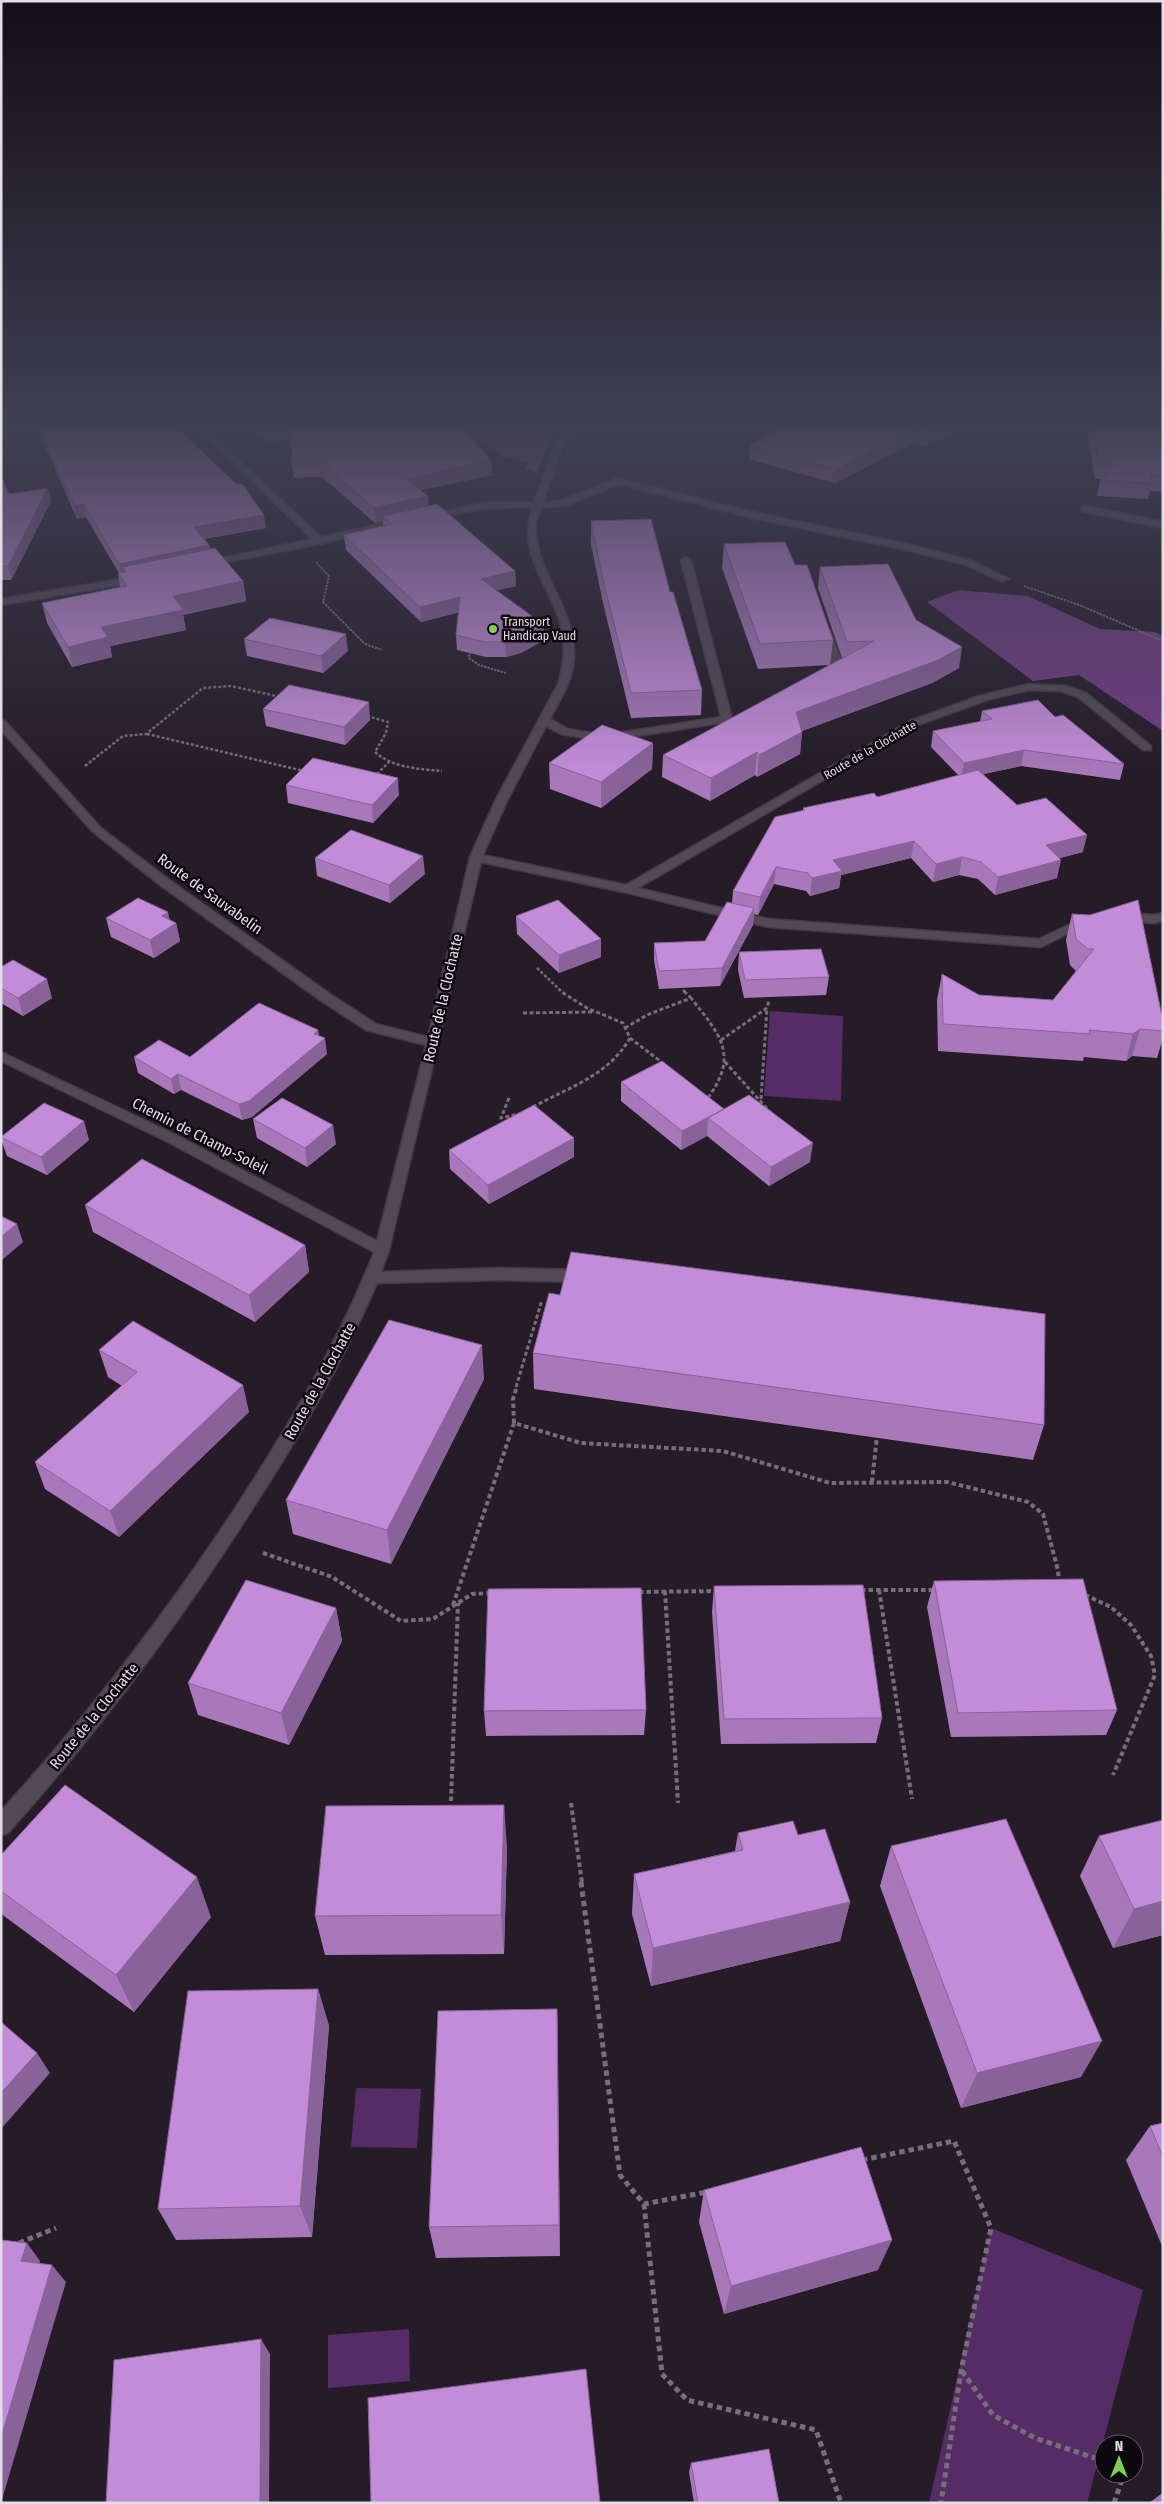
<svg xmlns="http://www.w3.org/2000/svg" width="1164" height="2504" viewBox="0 0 1164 2504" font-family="'Fira Sans Condensed',sans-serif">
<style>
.green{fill:#562c66}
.forest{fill:#703d83}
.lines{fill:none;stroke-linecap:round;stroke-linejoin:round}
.minor-casing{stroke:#413a44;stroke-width:3}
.path-far4{stroke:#766e79;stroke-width:2;stroke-dasharray:2.5 1;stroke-linecap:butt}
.path-far3{stroke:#766e79;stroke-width:2.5;stroke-dasharray:3 2;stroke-linecap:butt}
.path-far2{stroke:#766e79;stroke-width:3;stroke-dasharray:4 2.5;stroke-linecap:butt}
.path-far1{stroke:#766e79;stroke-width:4;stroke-dasharray:4.5 3;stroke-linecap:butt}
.path{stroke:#766e79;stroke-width:5;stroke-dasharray:5.5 4;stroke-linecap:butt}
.minor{fill:#524856;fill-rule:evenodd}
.wall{fill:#a878bb}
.shaded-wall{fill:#886298}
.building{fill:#c38cd9;stroke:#886298}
.poi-dot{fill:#7fd052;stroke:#0c080d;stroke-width:2}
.labels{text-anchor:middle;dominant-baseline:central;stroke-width:5;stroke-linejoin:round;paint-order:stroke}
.far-poi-label{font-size:12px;fill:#e3dde6;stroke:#0c080d;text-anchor:start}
.far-street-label{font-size:12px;fill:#e3dde6;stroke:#0c080d}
.street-label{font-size:15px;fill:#e3dde6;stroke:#0c080d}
</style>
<rect width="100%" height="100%" fill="#251c28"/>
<path class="green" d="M770,1011L843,1016L841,1101L764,1096Z
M356,2088L421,2089L417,2148L351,2147Z
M991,2228L1143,2290L1087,2503H929Z
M409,2329L410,2381L328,2388V2335Z"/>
<path class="forest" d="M466,426H555L537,473L525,469L528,462L504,457L466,430Z
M958,590L1028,596L1100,629L1155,632L1163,636V731L1079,675L1033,681L927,602Z"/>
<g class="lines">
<g class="minor-casing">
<path id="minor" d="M194,426H202L321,537L402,519L406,522L320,544L204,566V562L312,539Z
M572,426H580L564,443L543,502L561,501L618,478L757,513L907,544L972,561L1009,579L1001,581L966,565L906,550L757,519L619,484L565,506L541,507C540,512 536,519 536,525C534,576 582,612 573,667C570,685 558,703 550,719L568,729L604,735L721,717L681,560L686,557L691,560L732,719L727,722L604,741L561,734L546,726L508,799L483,855L626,885L910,721L979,696L1028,684L1066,686L1086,693L1151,746V750H1143L1078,697L1061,691L1028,690L987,700L918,725L638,888L768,919L1039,939L1083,918H1091L1093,921L1041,947L768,927L628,893L481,862L389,1250L381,1272L499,1268L586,1270L591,1272L594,1276L591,1280L586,1282L499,1280L377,1283C342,1365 297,1440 249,1514C177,1627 97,1733 8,1833L1,1835V1811C88,1715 167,1612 238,1504C290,1423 339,1342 374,1252L168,1142L1,1061V1052L178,1136L377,1241L426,1045L366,1030L320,1000L160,885L93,832L1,730V720L5,721L101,828L168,879L330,994L376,1024L428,1037L470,857L496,799L558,684C564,663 567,640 559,619C545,580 517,550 533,507L487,508L426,519L422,516L487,502H534L556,442Z
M1081,426H1103L1114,429L1110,431Z
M1085,506L1163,522V528L1082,511V507Z
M140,576L143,577V581L1,605V599Z
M825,627L830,630L844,669L827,677L822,674L833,668L820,630Z
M1123,913L1154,915L1163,913V921L1154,923L1119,920L1117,917Z"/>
</g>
<path class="path-far4" d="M316,562L329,576L323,602L365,644L382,650
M1024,586L1079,605L1163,641
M470,651L469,658L479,665L506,673"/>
<path class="path-far3" d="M367,716L388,722L386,733L375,752C393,768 420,769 442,771
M147,734L304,771
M85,766L123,736L146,734L203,688L231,686L281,697
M377,774L390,761
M537,968L562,992
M683,990L685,992"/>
<path class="path-far2" d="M684,991L691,998
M523,1013L592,1012
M625,1028L647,1015L691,998C720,1035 740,1055 707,1099
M630,1038L664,1064
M721,1040L767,1008L769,1000
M725,1062L771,1113
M509,1098L501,1118L519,1114
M761,1099L767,1008
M533,1107C569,1087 608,1076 630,1038L623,1023L587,1008L560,991
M516,1387L542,1300"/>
<path class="path-far1" d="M514,1423L513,1399L517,1386
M872,1482L877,1436
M263,1553L332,1577L401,1621L433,1619L472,1594L490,1593
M861,1590H935
M879,1590L912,1799
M665,1591L678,1803
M639,1592L718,1591
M1085,1595L1111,1607L1131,1625L1151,1656L1155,1675L1113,1775
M453,1605L514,1423L581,1443L723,1451L830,1483L947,1482L1028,1502L1043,1514L1058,1570L1059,1582
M451,1801L458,1603
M571,1803L582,1883"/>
<path class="path" d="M581,1882L620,2175L644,2204L707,2192
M862,2160L954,2141L991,2228L961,2371L941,2503
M644,2204L662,2374L687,2400L816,2430L841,2503
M19,2243L56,2228
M962,2371L993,2415L1035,2438L1104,2461
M1114,2503L1124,2474"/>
<use href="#minor" class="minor"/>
</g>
<path class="wall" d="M1,426H176L266,528L204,539L209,545L210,549L243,581L246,601L183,615L186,630L110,646L112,657L72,667L47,623L42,603L120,587L118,573H119L86,517L77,519L39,432L1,429Z
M252,426H461L492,475L420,490L428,506L515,571L516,586L496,590L544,640L521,653L506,657H486L457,650L456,635L459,612L421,622L346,550L344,535L383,526V521L375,523L322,477L294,478L292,464L291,438L270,442Z
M781,426H967L923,446L914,443L835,483L749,459L750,446Z
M1091,426H1163V492L1150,491L1148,499L1097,496L1100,480L1101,479H1095L1088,438Z
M1,475L9,494L51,501L11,580H1Z
M591,521L702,690L701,715L631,718L603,603L591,544Z
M724,544L795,565L833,640L830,665L842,658L818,588L820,567L916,620L959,668L932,683L802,731L800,754L757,777L755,775L710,801L662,777L663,755L830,665L758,669L722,568Z
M244,639L348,651L323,673L247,656Z
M263,709L370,720L345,745L266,726Z
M982,711L1055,717L1124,764L1120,780L1021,766L983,774L1017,805L1083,852L1059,858L1057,878L995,895L978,879L959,875L933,882L911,858L841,875L839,888L810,896L806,891L774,884L758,915L754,914L753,925L720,986L659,989L654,960V943L705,941L732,903L733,891L803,810V808L877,797L958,775L931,747L933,731L980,722Z
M653,743L652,769L601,808L550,789L549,763Z
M286,785L399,795L373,823L288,803Z
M315,858L425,874L390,903L317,876Z
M1072,914L1163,1021V1038L1157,1058L1132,1056L1126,1061L1084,1057L1083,1061L938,1051L937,1000L942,974L979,995L1053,1000L1076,971L1070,965L1066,940Z
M516,916L601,957L559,973L517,934Z
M106,918L170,920L176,923L180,941L154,958L111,937Z
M739,952L829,977L826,995L744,998L738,970Z
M1,967L52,998L23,1016L1,1003Z
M318,1030L319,1036L327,1054L252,1117L242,1120L181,1090L174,1094L138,1073L134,1057H190Z
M621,1082L724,1109L810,1162L769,1186L707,1136L681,1150L621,1101Z
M253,1119L336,1144L307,1167L257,1138Z
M1,1136L89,1140L47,1175L7,1156L1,1139Z
M574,1138V1157L489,1204L450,1169L449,1150Z
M85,1205L305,1245L309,1272L255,1322L93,1232Z
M99,1350L249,1412L119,1537L45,1489L35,1462L122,1386L108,1377Z
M533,1353L1044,1425L1033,1460L534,1389Z
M484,1379L391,1564L293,1534L286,1500Z
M934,1581L1117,1710L1106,1735L951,1737L927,1607Z
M714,1586L882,1718L876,1743L721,1744L712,1612Z
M336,1608L342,1641L289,1745L198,1715L188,1683Z
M646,1710L644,1735L486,1736L484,1711Z
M738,1833L798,1835L850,1902L840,1941L651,1986L632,1914L634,1874L735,1851Z
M1099,1836L1163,1935L1113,1948L1080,1876Z
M891,1846L1081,2077L961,2108L880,1886Z
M507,1847L504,1954L325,1955L315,1916Z
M1,1855L211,1917L134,2012L4,1916L1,1912Z
M318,1989L329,2026L312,2237L176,2240L158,2209Z
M557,2009L560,2256L436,2258L429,2227Z
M1163,2123V2245L1162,2246L1126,2160L1150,2126Z
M704,2190L878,2270L724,2314L699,2222Z
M691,2463L779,2503H694L689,2472Z
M1163,2493V2503H1149L1161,2494Z"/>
<path class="shaded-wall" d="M281,426H291L292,438L270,442L268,428Z
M940,426H967L923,446L925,433Z
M916,430L914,443L835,483L836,469Z
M491,460L492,475L408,493L407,479Z
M48,488L51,501L11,580L8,566Z
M428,496L429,511L383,516V521L375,523L374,508Z
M84,504L86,517L77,519L74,506Z
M264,515L266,528L196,540L194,527Z
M209,545L211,558L126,572L123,567L125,576L121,577L119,564Z
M515,571L516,586L482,594L481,579Z
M243,581L246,601L183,614L186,630L110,646L112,657L72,667L68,647L101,627L173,596Z
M460,597L461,612L421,622L420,607Z
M544,625V640L521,653L506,657L505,642Z
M346,634L348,651L323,673L321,656Z
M962,647L959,668L932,683L793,734L796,712Z
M369,702L370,720L345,745L344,727Z
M802,732L800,754L757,777L759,755Z
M653,743L652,769L601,808V782Z
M1024,750L1021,766L961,779L964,763Z
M757,752L755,775L710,801L711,778Z
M398,778L399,795L373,823L372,805Z
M1087,835L1083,852L1042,863L1046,845Z
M914,841L911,858L841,875L839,888L810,896L812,878L833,860Z
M423,856L425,874L390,903L389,885Z
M962,857L959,875L933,882L936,864Z
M1061,860L1057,878L995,895L998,877Z
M776,867L774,884L758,915L760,897Z
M754,908L753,925L720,986L722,968Z
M168,912L171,926L176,923L180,941L154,958L150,940L162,916Z
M601,939V957L559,973V955Z
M47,979L52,998L23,1016L18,998Z
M1140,1029L1132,1056L1126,1061L1133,1034Z
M318,1030L320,1042L325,1038L327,1054L252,1117L242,1120L239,1104Z
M178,1074L181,1090L174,1094L171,1079Z
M724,1109L708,1118L707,1136L681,1150L682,1131Z
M84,1121L89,1140L47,1175L41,1157Z
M333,1125L336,1144L307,1167L305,1148Z
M574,1138V1157L489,1204L488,1185Z
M813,1143L810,1162L769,1186L771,1167Z
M17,1224L23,1242L1,1261V1237Z
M305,1245L309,1272L255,1322L249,1295Z
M482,1345L484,1379L391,1564L387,1530Z
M243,1385L249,1412L119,1537L110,1511Z
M336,1608L342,1641L289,1745L281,1713Z
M504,1805L507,1847L504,1954L501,1915Z
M197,1877L211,1917L134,2012L116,1975Z
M1163,1901V1935L1113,1948L1134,1909Z
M850,1902L840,1941L651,1986L653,1948Z
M318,1989L329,2026L312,2237L300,2206Z
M557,2009L558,2045L560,2256L559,2225Z
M1102,2041L1081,2077L961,2108L977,2073Z
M37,2053L50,2073L1,2129V2093Z
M892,2240L878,2270L724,2314L731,2286Z
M27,2243L40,2261L35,2278L21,2261Z
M52,2265L66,2282L1,2503V2438Z
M261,2339L270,2354L269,2503H260Z"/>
<path class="building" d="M38,426H176L235,483L243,485L264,515L194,527L209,545L119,564L84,504L74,506Z
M265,426H281L268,428Z
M290,426H461L491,460L407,479L428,496L374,508L321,462L292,464Z
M781,426H940L925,433L916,430L836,469L750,446Z
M1092,426H1163V476L1150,475L1151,483L1100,480L1114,464L1099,463Z
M1,475L9,494L48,488L8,566H1Z
M437,504L515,571L481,579L544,625L521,638L505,642H485L456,635L460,597L420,607L344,535L392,524L383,516Z
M651,519L670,592H673L702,690L631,693L603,579L591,521Z
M785,542L795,565H807L833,640L760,644L724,544Z
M215,548L243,581L173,596L183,610L101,627L108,637L68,647L42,603L127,586L118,573L126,572L123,567Z
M888,564L916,620L962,647L936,661L796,712L802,732L759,755L757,752L711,778L663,755L874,641L847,642L820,567Z
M270,618L346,634L321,656L244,639Z
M289,685L369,702L344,727L263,709Z
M1038,700L1055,717L1063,715L1124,764L1024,750L964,763L933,731L992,719L982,711Z
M602,725L653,743L601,782L549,763Z
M313,758L398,778L372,805L286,785Z
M978,770L1017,805L1046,798L1087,835L1046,845L1061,860L998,877L981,862L962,857L936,864L914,841L833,860L842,871L812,878L808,873L776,867L760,897L733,891L775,817L805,810L803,808L874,793L877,797Z
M351,830L423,856L389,885L315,858Z
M138,898L168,912L162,916L176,923L150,940L106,918Z
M558,900L601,939L559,955L516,916Z
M1138,900L1163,1021V1031L1140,1029L1133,1034L1089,1030L1090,1034L943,1024L942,974L979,995L1053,1000L1094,949H1088L1076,939L1072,914L1090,915Z
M727,902L754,908L722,968L659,971L654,943L705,941Z
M821,949L829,977L745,980L739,952Z
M13,960L47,979L18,998L1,988V967Z
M259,1003L318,1030L314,1034L325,1038L249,1101L239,1104L178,1074L171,1079L134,1057L159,1040L190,1057Z
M662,1061L724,1109L682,1131L621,1082Z
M749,1095L813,1143L771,1167L708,1118Z
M282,1098L333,1125L305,1148L253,1119Z
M44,1103L84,1121L41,1157L1,1137Z
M534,1105L574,1138L488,1185L449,1150Z
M142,1159L305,1245L249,1295L85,1205Z
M1,1216L17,1224L1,1237Z
M571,1252L1045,1314L1044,1425L533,1353L549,1293L560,1295Z
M389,1320L482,1345L387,1530L286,1500Z
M133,1321L243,1385L110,1511L35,1462L137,1372L99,1350Z
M1083,1579L1117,1710L958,1713L934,1581Z
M246,1580L336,1608L281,1713L188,1683Z
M863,1585L882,1718L724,1719L714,1586Z
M641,1588L646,1710L484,1711L488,1589Z
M65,1785L197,1877L116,1975L1,1891V1855Z
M504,1805L501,1915L315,1916L326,1806Z
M1006,1819L1102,2041L977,2073L891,1846Z
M1163,1820V1901L1134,1909L1099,1836Z
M793,1821L798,1835L825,1829L850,1902L653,1948L634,1874L743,1850L738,1833Z
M318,1989L300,2206L158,2209L188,1991Z
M557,2009L559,2225L429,2227L438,2011Z
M1,2022L37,2053L1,2093Z
M1163,2123V2157L1150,2126Z
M861,2147L892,2240L731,2286L704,2190Z
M1,2240L27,2243L21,2261L52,2265L1,2438Z
M261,2339L260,2503H106L114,2360Z
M586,2369L600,2503H371L368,2398Z
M769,2449L779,2503H698L691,2463Z"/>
<linearGradient id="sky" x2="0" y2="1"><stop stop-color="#140f16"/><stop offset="0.55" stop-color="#404053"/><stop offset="1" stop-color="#404053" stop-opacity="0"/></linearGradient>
<rect width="1164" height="776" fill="url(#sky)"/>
<circle class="poi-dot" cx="493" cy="629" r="5"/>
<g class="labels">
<g class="far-poi-label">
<text x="503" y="622">Transport<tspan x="503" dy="14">Handicap Vaud</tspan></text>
</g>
<g class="far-street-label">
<text transform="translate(870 750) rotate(-30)">Route de la Clochatte</text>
</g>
<g class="street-label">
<text transform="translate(210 894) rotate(36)">Route de Sauvabelin</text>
<text transform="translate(443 998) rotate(-77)">Route de la Clochatte</text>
<text transform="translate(200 1136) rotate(27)">Chemin de Champ-Soleil</text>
<text transform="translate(320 1381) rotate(-61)">Route de la Clochatte</text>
<text transform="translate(94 1716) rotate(-51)">Route de la Clochatte</text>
</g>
</g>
<rect width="1164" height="2504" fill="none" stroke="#e3dde6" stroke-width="5"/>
<g transform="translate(1119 2459)"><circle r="24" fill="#0c080d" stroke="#625d64"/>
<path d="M0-4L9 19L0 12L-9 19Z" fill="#7fd052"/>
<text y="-8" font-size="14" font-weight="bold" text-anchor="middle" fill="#e3dde6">N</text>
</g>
</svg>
